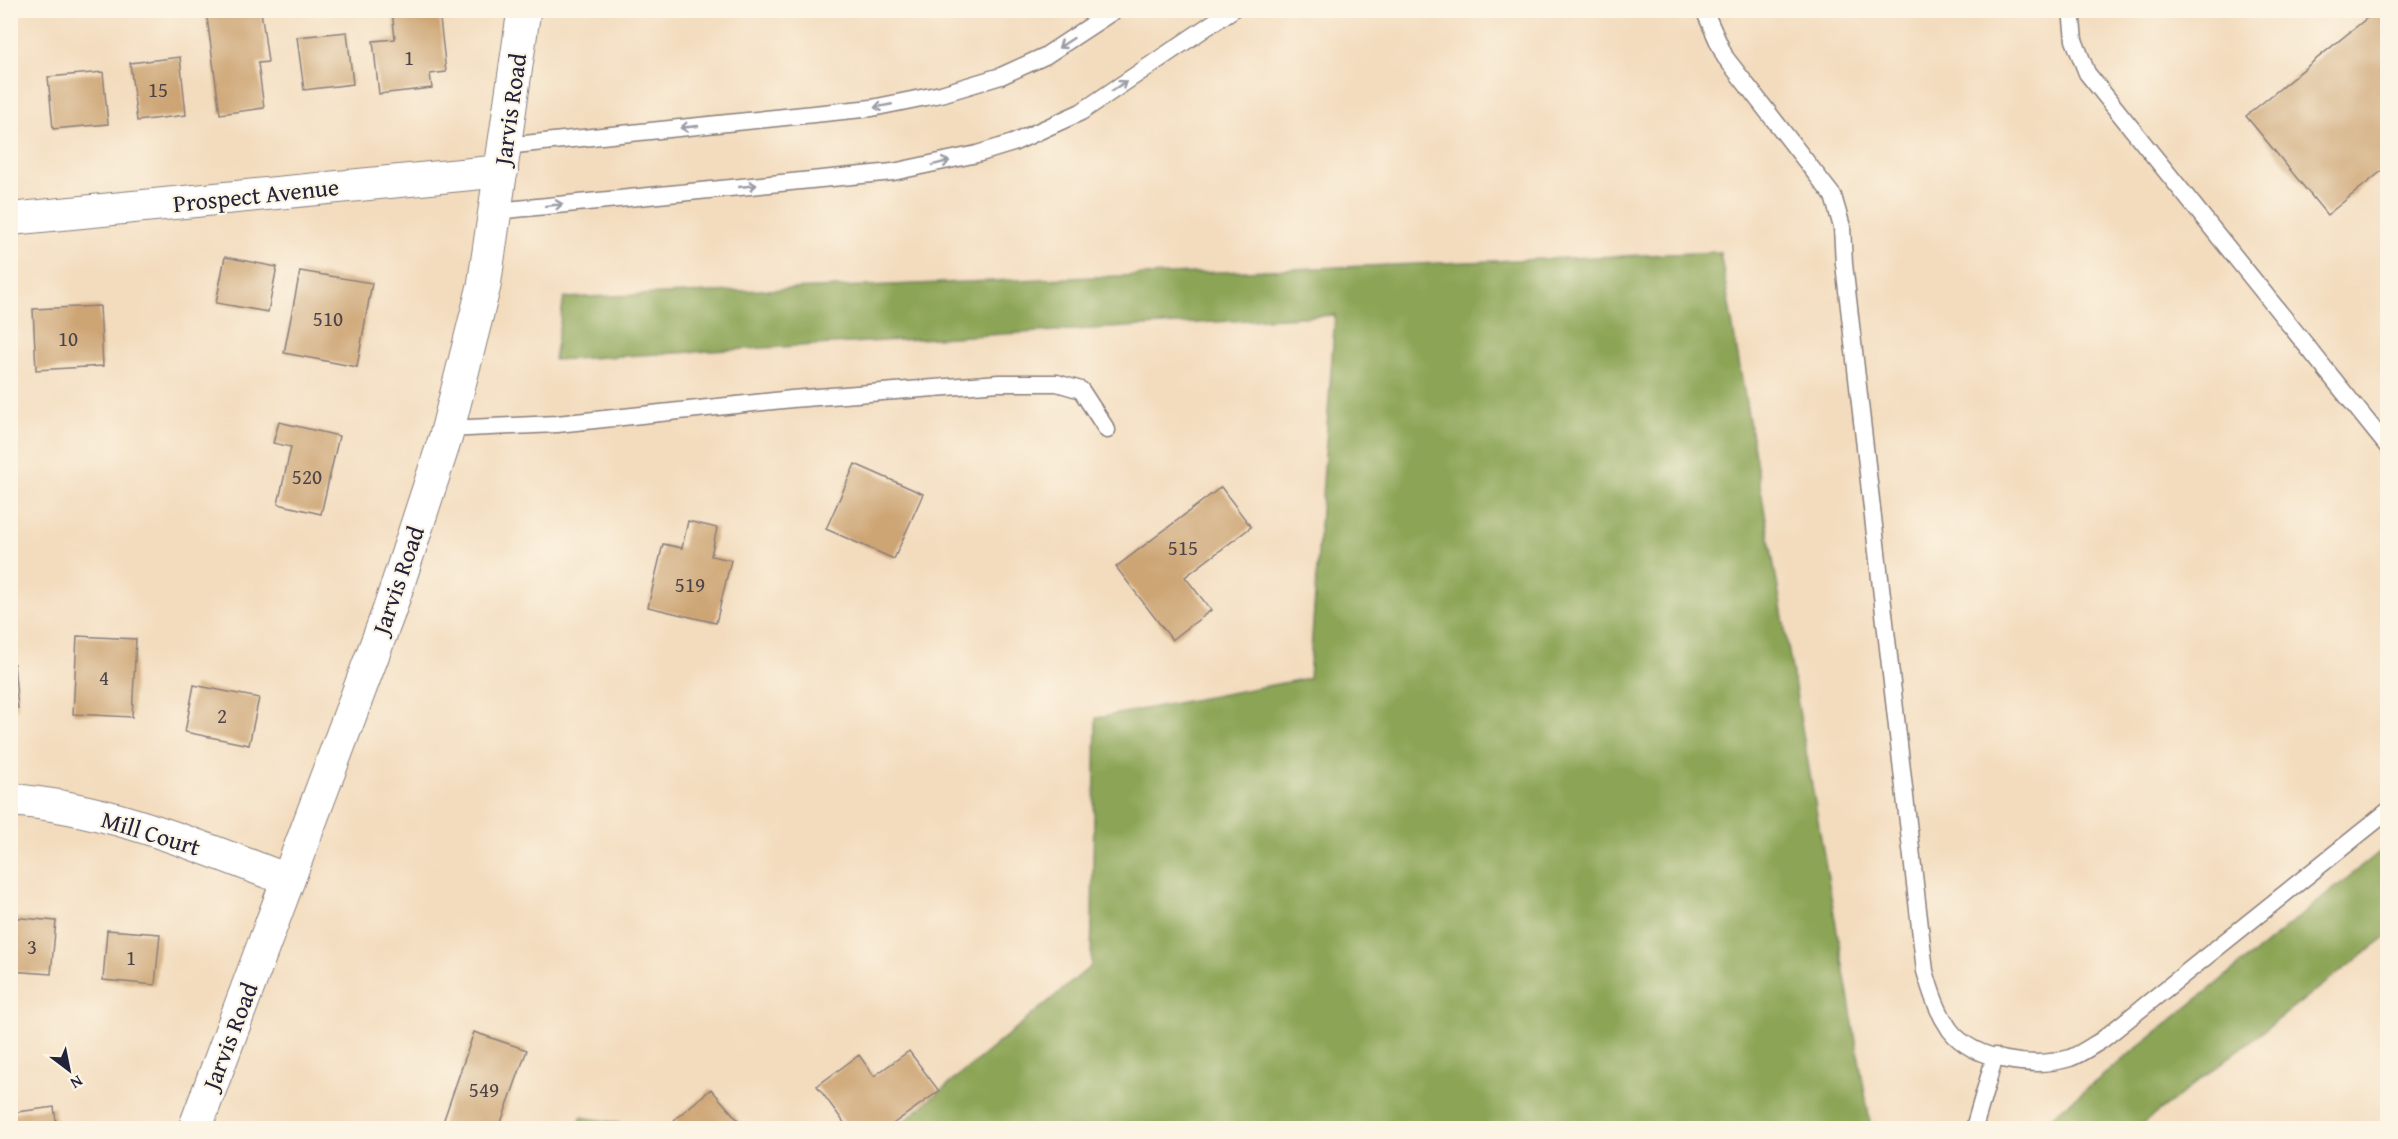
<svg xmlns="http://www.w3.org/2000/svg" width="2398" height="1139" viewBox="0 0 2398 1139" font-family="'Gentium Book Plus',serif">
<style>
.forest{fill:#8ba455;stroke:#566348;stroke-width:1.5}
.building{fill:#cda574}
.lines{fill:none;stroke-linecap:round;stroke-linejoin:round}
.service-casing{stroke:#8a7f7c;stroke-width:19}
.minor-casing{stroke:#8a7f7c;stroke-width:34}
.tertiary-casing{stroke:#8a7f7c;stroke-width:35}
.service{stroke:#fff;stroke-width:16}
.minor{stroke:#fff;stroke-width:32}
.tertiary{stroke:#fff;stroke-width:33}
.oneway{stroke:#9c9ca7}
.labels{text-anchor:middle;dominant-baseline:central;stroke-width:4.5;stroke-linejoin:round;paint-order:stroke}
.number-label{font-size:21px;fill:#4d4349}
.street-label{font-size:24px;fill:#22223b;stroke:#fcf5e5}
</style>
<rect width="100%" height="100%" fill="#fcf5e5"/>
<filter id="ink" filterUnits="userSpaceOnUse"><feTurbulence type="fractalNoise" baseFrequency=".0167" numOctaves="2"/><feDisplacementMap in="SourceGraphic" scale="12" xChannelSelector="R" yChannelSelector="G"/><feConvolveMatrix kernelMatrix="1 2 1 2 8 2 1 2 1" color-interpolation-filters="sRGB"/></filter>
<filter id="wash" filterUnits="userSpaceOnUse"><feTurbulence type="fractalNoise" baseFrequency=".008" numOctaves="4" result="noise"/><feDisplacementMap in="SourceGraphic" scale="24" xChannelSelector="R" yChannelSelector="G"/><feGaussianBlur stdDeviation="1.35" result="paint"/><feColorMatrix in="noise" values="0 0 0 0 0 0 0 0 0 0 0 0 0 0 0 0 0 1.4 0 .05"/><feComposite in="paint" operator="in"/></filter>
<g filter="url(#wash)">
<rect width="100%" height="100%" fill="#f3dcbe"/>
<path class="forest" d="M1720,252L1871,1128H896L1091,966L1096,718L1309,678L1335,315L554,360L564,298Z
M2387,846V936L2137,1128H2038Z
M581,1117L647,1128H579Z"/>
<g id="blocks">
<path class="building" d="M206,10H261L268,62L258,63L264,108L220,114Z
M392,10H439L446,72L430,74L432,88L379,94L373,41L395,39Z
M2377,10H2388V166L2327,215L2246,116Z
M347,32L353,84L304,90L297,37Z
M180,57L186,115L137,121L130,63Z
M103,72L108,124L53,129L48,77Z
M225,257L277,267L268,312L216,303Z
M300,271L372,283L357,367L284,353Z
M100,306L103,366L36,370L33,309Z
M279,422L339,436L321,514L278,504L291,447L273,443Z
M855,464L923,494L894,559L826,529Z
M1221,487L1251,527L1185,577L1211,610L1172,640L1116,567Z
M688,521L717,528L711,556L731,560L716,623L648,607L663,544L682,548Z
M77,636L136,639L132,717L73,714Z
M10,664H14L18,708L10,709Z
M194,685L259,698L249,745L185,732Z
M10,917L56,921L51,974L10,971Z
M107,930L160,934L155,985L103,980Z
M474,1032L527,1050L499,1128H441Z
M909,1051L939,1091L887,1128H848L817,1086L859,1055L874,1076Z
M711,1089L745,1128H682L674,1120Z
M54,1107L57,1128H10V1113Z"/>
</g>
</g>
<g filter="url(#ink)">
<use href="#blocks" fill-opacity="0" stroke="#8a7f7c" stroke-width="1.5"/>
<g class="lines">
<g class="service-casing">
<path id="service" d="M1704,10L1725,57L1833,196L1842,227L1844,264L1925,971C1931,992 1937,1011 1950,1030C1974,1061 2034,1069 2070,1058C2081,1054 2092,1046 2102,1040L2388,811
M2071,10L2074,40L2087,73L2388,447
M505,146L872,108L941,94L1001,76L1045,56L1115,10
M496,211L893,172L977,154L1013,143L1081,112L1232,10
M447,429L557,424L792,399L999,383H1057L1081,390L1107,430
M1974,1128L1995,1056"/>
</g>
<g class="minor-casing">
<path id="minor" d="M10,219L502,171
M10,800C108,807 198,846 288,880"/>
</g>
<g class="tertiary-casing">
<path id="tertiary" d="M195,1128L389,611L446,436L484,286L524,10"/>
</g>
<use href="#service" class="service"/>
<use href="#minor" class="minor"/>
<use href="#tertiary" class="tertiary"/>
</g>
<defs><path id="oneway-shaft" d="M-6 0H5M1.5-3L5.5 0L1.5 3" fill="none" stroke-width="1.6" stroke-linecap="round" stroke-linejoin="round" transform="scale(1.5)"/></defs>
<g class="oneway">
<use href="#oneway-shaft" transform="translate(1066 43) rotate(147)"/>
<use href="#oneway-shaft" transform="translate(1119 86) rotate(-34)"/>
<use href="#oneway-shaft" transform="translate(883 106) rotate(169)"/>
<use href="#oneway-shaft" transform="translate(689 127) rotate(174)"/>
<use href="#oneway-shaft" transform="translate(941 163) rotate(-14)"/>
<use href="#oneway-shaft" transform="translate(748 186) rotate(-6)"/>
<use href="#oneway-shaft" transform="translate(554 205) rotate(-6)"/>
</g>
</g>
<g class="labels">
<g class="number-label">
<text x="409" y="57">1</text>
<text x="158" y="89">15</text>
<text x="328" y="318">510</text>
<text x="68" y="338">10</text>
<text x="307" y="476">520</text>
<text x="1183" y="547">515</text>
<text x="690" y="584">519</text>
<text x="104" y="677">4</text>
<text x="222" y="715">2</text>
<text x="32" y="946">3</text>
<text x="131" y="957">1</text>
<text x="484" y="1089">549</text>
</g>
<g class="street-label">
<text transform="translate(510 109) rotate(-82)">Jarvis Road</text>
<text transform="translate(256 195) rotate(-6)">Prospect Avenue</text>
<text transform="translate(398 580) rotate(-71)">Jarvis Road</text>
<text transform="translate(151 833) rotate(17)">Mill Court</text>
<text transform="translate(230 1036) rotate(-69)">Jarvis Road</text>
</g>
</g>
<rect width="2398" height="1139" fill="none" stroke="#fcf5e5" stroke-width="36"/>
<g transform="translate(69 1070) rotate(148)" stroke="#fcf5e5" stroke-width="4.5" paint-order="stroke">
<path d="M0-4.5L10 22L0 15L-10 22Z" fill="#22223b"/>
<text y="-9" font-size="16" font-weight="bold" text-anchor="middle" fill="#22223b">N</text>
</g>
</svg>
